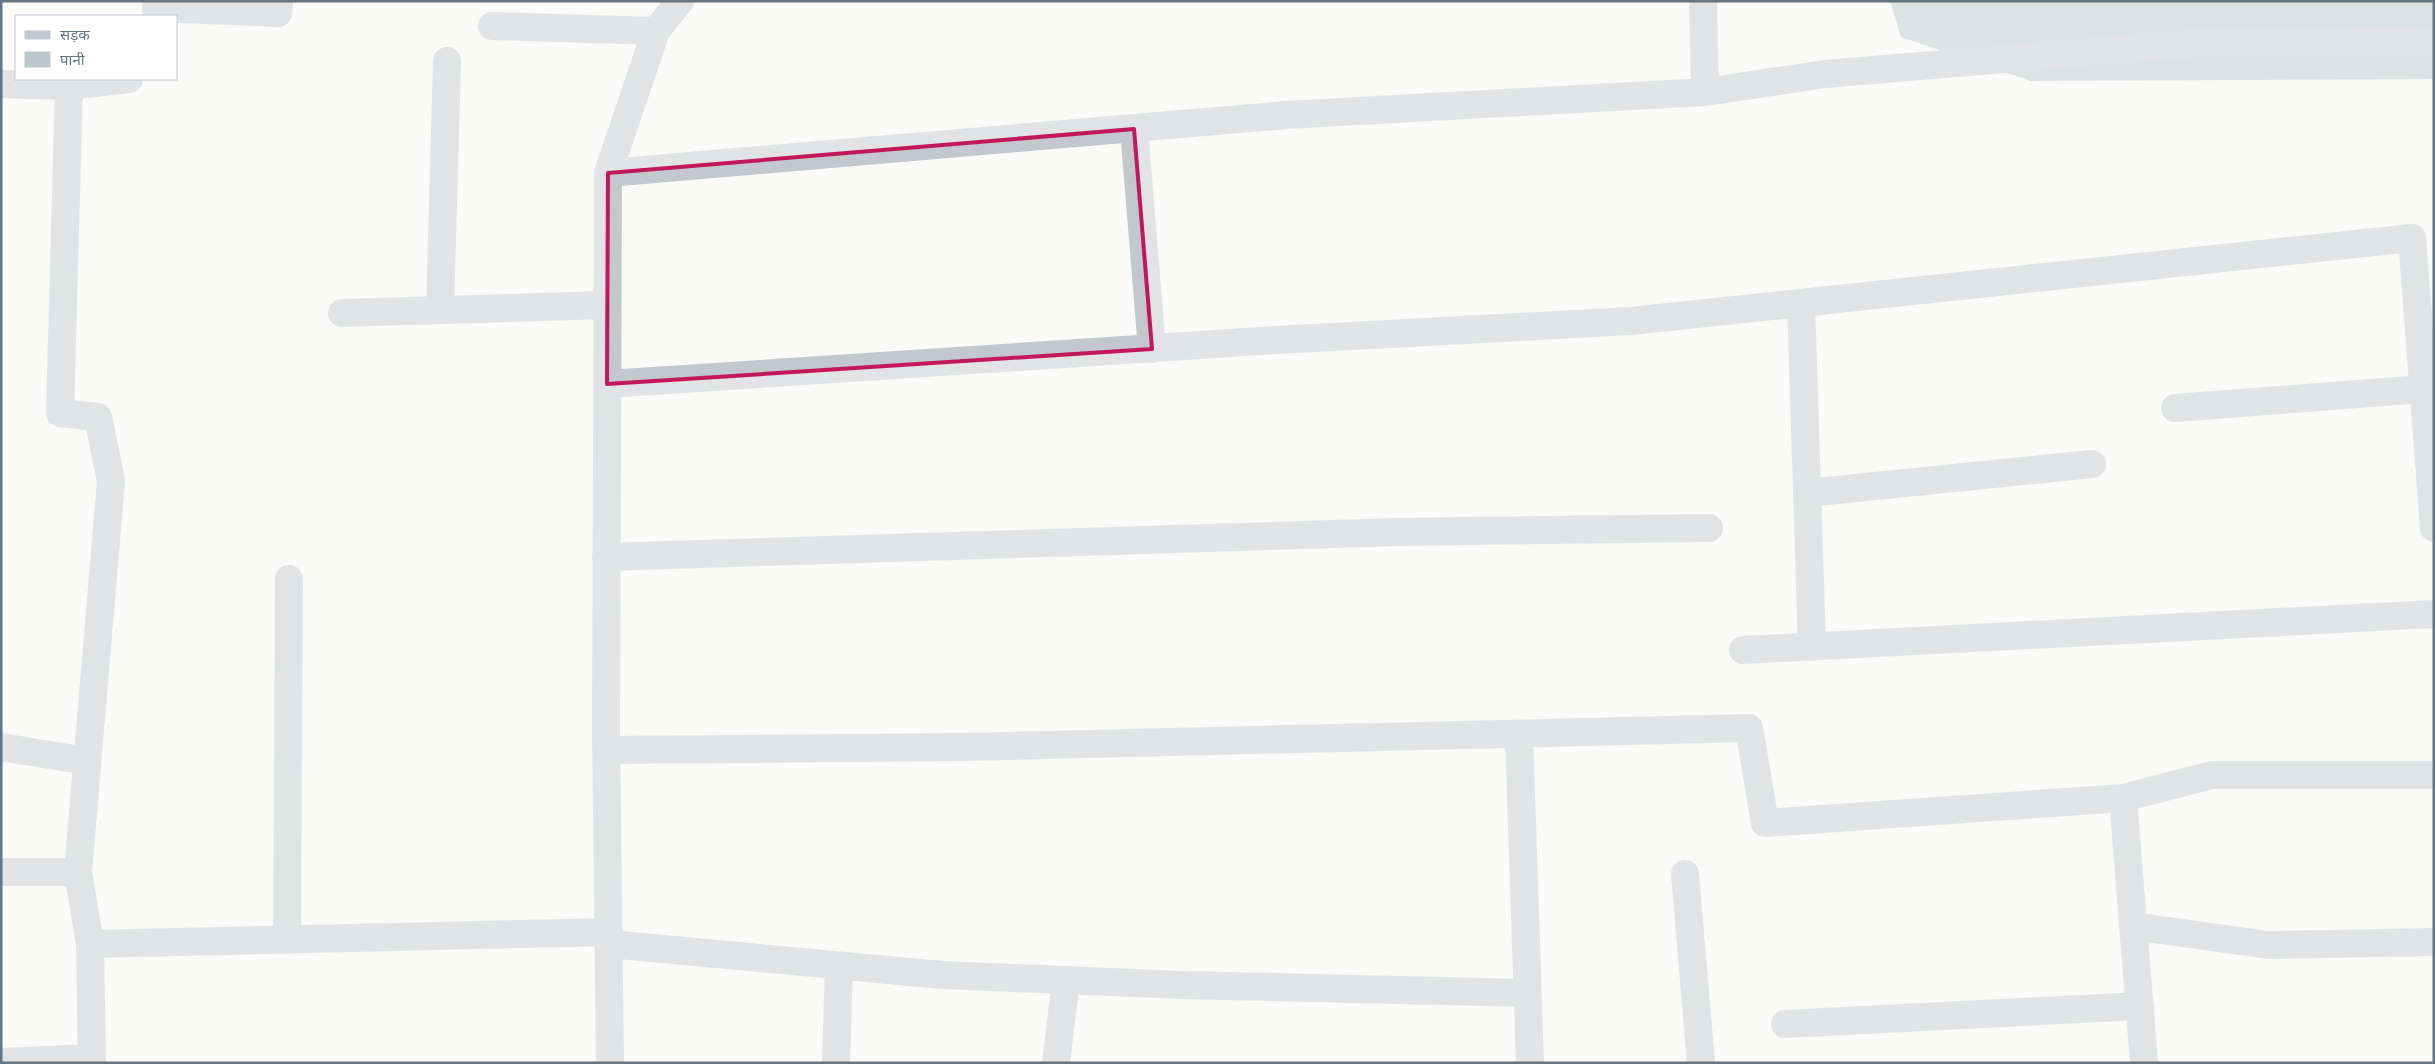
<svg xmlns="http://www.w3.org/2000/svg" width="2435" height="1064" viewBox="0 0 2435 1064" font-family="Jost,'Noto Sans Devanagari',sans-serif">
<style>
.water{fill:#bbc7cb}
.lines{fill:none;stroke-linecap:round;stroke-linejoin:round}
.minor{stroke:#c3c8cc;stroke-width:28}
.marked{fill:none;stroke:#c2185b;stroke-width:4;stroke-linejoin:round}
</style>
<rect width="100%" height="100%" fill="#fafaf8"/>
<path class="water" d="M1890,1H2434V79L2031,81L1901,37Z"/>
<g class="lines">
<path class="minor" d="M1703,1L1705,92
M156,8L278,13L279,1
M492,26L656,31
M1,84L69,86L129,79
M69,86L60,413L98,417L111,481L78,872L90,944L92,1063
M1134,129L1152,349
M608,173L1286,115L1705,92L1825,74L2184,44L2434,42
M1801,303L1812,646
M440,310L447,61
M342,313L607,305
M607,384L1277,340L1631,321L2412,238L2434,528
M2175,408L2423,389
M1807,493L2092,464
M606,557L1397,532L1709,528
M1743,650L2434,614
M1519,734L1530,1063
M1,747L87,761
M606,750L966,747L1749,728L1765,823L2123,798L2212,775H2434
M2123,798L2144,1063
M1,872H78
M1685,874L1701,1063
M2133,926L2268,945L2434,942
M287,940L289,579
M90,944L608,932
M609,944L942,975L1182,985L1527,993
M1785,1024L2140,1006
M1,1062L92,1058
M610,1063L606,729L608,173L656,31L680,1
M836,1063L839,966
M1056,1063L1066,980"/>
</g>
<path d="M0 0H2435V1064H0ZM1134,129L1152,349L607,384L608,173Z" fill="#fafaf8" fill-opacity=".55" fill-rule="evenodd"/>
<path class="marked" d="M1134,129L1152,349L607,384L608,173Z"/>
<rect width="2435" height="1064" fill="none" stroke="#657683" stroke-width="5"/>
<rect x="15" y="15" width="162" height="65" fill="#ffffff" stroke="#c1c8cd"/>
<rect x="25" y="31" width="25" height="8" fill="#c3c8cc" stroke="#c1c8cd"/>
<text x="60" y="40" font-size="15" fill="#657683">सड़क</text>
<rect x="25" y="52" width="25" height="15" fill="#bbc7cb" stroke="#c1c8cd"/>
<text x="60" y="65" font-size="15" fill="#657683">पानी</text>
</svg>
